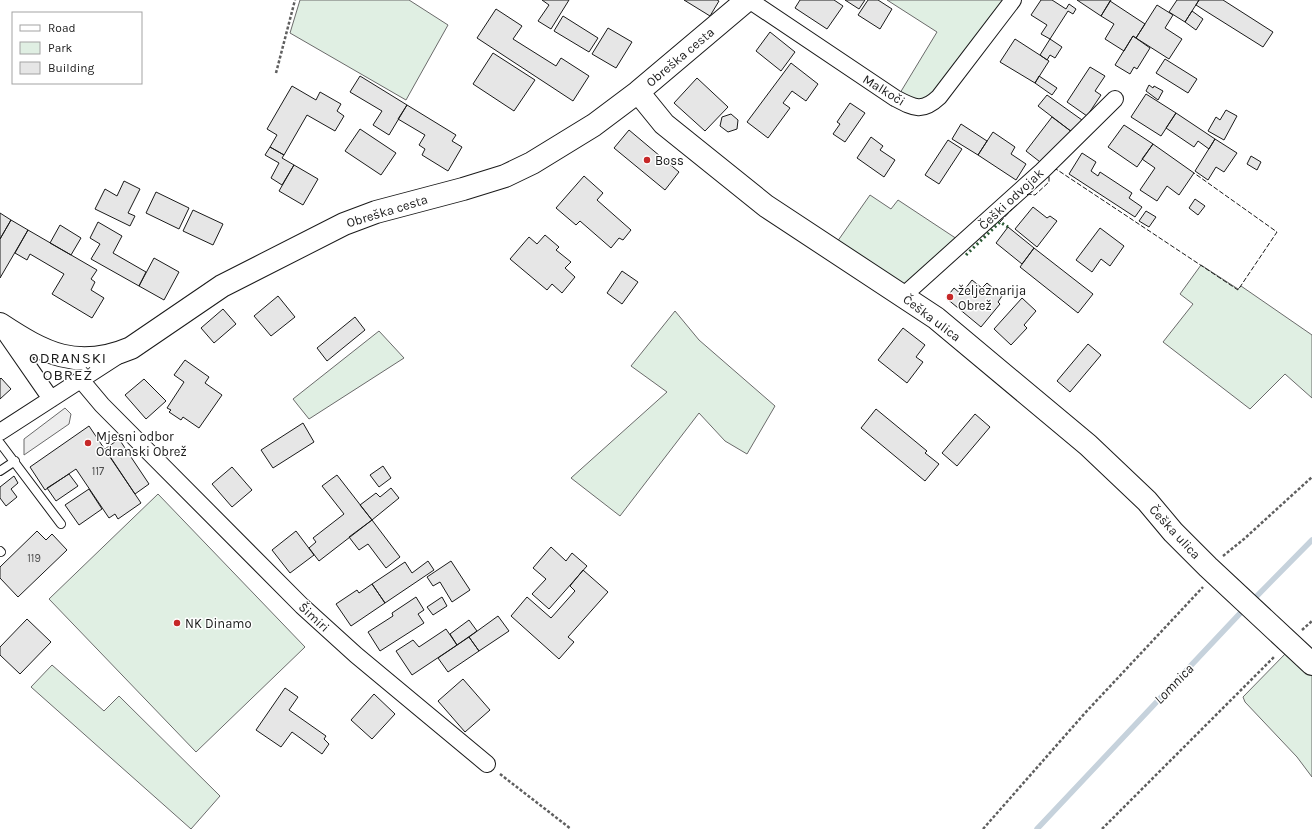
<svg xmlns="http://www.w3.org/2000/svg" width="1312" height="829" viewBox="0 0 1312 829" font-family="Karla,sans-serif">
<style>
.green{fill:#e0efe3;stroke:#6a6a6a}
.parking{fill:#ededed;stroke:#6a6a6a}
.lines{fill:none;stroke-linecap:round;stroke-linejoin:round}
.stream{stroke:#c6d2dc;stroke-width:5.5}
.building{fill:#e6e6e6;stroke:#1a1a1a}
.lane-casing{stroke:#1a1a1a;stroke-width:10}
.street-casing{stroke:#1a1a1a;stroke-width:18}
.secondary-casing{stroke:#1a1a1a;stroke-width:24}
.path{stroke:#5f5f5f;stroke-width:2.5;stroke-dasharray:3 2;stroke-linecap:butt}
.lane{stroke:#fff;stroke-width:8}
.street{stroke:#fff;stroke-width:16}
.secondary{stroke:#fff;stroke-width:22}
.hedge{stroke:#2b5a34;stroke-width:3;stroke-dasharray:2 3;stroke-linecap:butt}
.fence{stroke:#1a1a1a;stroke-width:1;stroke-dasharray:5 2;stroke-linecap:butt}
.poi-dot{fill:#c62828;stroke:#fff;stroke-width:1.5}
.labels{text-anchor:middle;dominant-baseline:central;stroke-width:3;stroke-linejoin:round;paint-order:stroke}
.number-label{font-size:11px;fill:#4d4d4d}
.street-label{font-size:13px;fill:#1a1a1a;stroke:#fff}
.poi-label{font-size:13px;fill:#1a1a1a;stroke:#fff;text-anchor:start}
.water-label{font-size:14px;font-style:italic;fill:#1a1a1a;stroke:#fff}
.quarter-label{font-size:15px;letter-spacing:1px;fill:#1a1a1a;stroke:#fff}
</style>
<rect width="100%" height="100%" fill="#fff"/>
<path class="green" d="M300,0H409L448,25L406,100L290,33Z
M887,0H1005L928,98L921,101L900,93L937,32Z
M870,195L891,209L898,200L957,239L905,284L899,282L837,242Z
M1201,265L1238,289L1241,286L1312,335V398L1285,374L1250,409L1163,342L1193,304L1180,294Z
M675,311L699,340L775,406L747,454L725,441L699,413L620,516L571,478L667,392L631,366Z
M379,331L404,358L309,419L293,399Z
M158,494L305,647L196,752L49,599Z
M1288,651L1312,674V777L1297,757L1245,702L1243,697Z
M52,665L104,711L119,696L220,796L191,829L31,687Z"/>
<path class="parking" d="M65,408L71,414L69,424L24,455V439Z"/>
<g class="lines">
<path class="stream" d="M1252,601L1312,540
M1037,829L1246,607"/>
</g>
<path class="building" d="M542,0H569L551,29L538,21L549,5Z
M684,0H717L719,1L710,16Z
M800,0H834L843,6L827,29L795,8Z
M845,0H865L859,9Z
M868,0H878L892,9L880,29L858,15Z
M1041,0H1052L1066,9L1069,4L1076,9L1073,14L1068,11L1050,39L1041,34L1047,25L1031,15Z
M1077,0H1111L1101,16Z
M1177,0H1199L1185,22L1169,12Z
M1199,0H1223L1273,32L1263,47L1196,5Z
M1110,1L1145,24L1136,38L1133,36L1124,51L1105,39L1114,24L1101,16Z
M1157,5L1173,15L1165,28L1182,39L1169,59L1136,38Z
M496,9L522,26L513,39L556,66L561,58L589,76L573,101L477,38Z
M1192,11L1203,19L1196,30L1185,22Z
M563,16L598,38L589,52L554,31Z
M608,28L632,42L616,68L592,54Z
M770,32L795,52L781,71L756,51Z
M1133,36L1150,48L1137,69L1134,67L1130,74L1115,65Z
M1015,39L1049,61L1035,83L1000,62Z
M1050,39L1062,47L1055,58L1050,55L1047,60L1040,55Z
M493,53L535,80L514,111L473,84Z
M1165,59L1197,79L1188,93L1156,73Z
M791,63L818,84L806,101L792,91L783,103L790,108L768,138L747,122Z
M1090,67L1105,76L1095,91L1101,95L1087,116L1067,102Z
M360,76L407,105L389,135L373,125L382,111L350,92Z
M1039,76L1057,88L1052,95L1035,83Z
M697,78L728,107L705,131L674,103Z
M1149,85L1153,88L1154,86L1163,91L1158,100L1146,91Z
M292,86L316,100L320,92L341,104L337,111L344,116L335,131L307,115L284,155L270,147L277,135L267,129Z
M1146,94L1176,113L1161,136L1131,117Z
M1047,95L1082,120L1072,132L1038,106Z
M850,103L865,113L845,142L833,134L840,124L837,122Z
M407,105L456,135L452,141L462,147L448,171L422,155L425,149L419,145L425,135L398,119Z
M1226,110L1237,116L1224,140L1208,131L1216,117L1220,120Z
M1176,113L1215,139L1209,149L1198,141L1194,147L1166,128Z
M731,114L738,120L737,129L728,132L720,126L722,117Z
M1052,117L1072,132L1044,165L1026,151Z
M961,124L987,141L978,155L952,139Z
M1124,125L1153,144L1137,167L1108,147Z
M360,129L396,153L381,175L345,151Z
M629,130L679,172L665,190L614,148Z
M993,132L1015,147L1011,154L1026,164L1016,180L978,155Z
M871,137L883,146L880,150L895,160L884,177L857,158Z
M1215,139L1237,153L1224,172L1216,167L1208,180L1195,171Z
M948,140L962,149L939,184L925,175Z
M1153,144L1194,173L1179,195L1167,186L1157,201L1140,190L1155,168L1142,159Z
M270,147L284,155L282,158L294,165L282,185L271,178L279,163L265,155Z
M1082,153L1096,162L1091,171L1098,176L1100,172L1132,193L1129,198L1142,207L1135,217L1069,174Z
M1251,156L1261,162L1257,170L1247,164Z
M294,165L318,179L303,205L279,191Z
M584,176L603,193L597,200L631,230L623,240L619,238L611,248L580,221L576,225L556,208Z
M124,181L140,189L128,213L135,216L130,226L95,209L105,189L117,196Z
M156,192L189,208L179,229L146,213Z
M1195,199L1205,206L1198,215L1189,208Z
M1033,207L1047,218L1050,216L1057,221L1037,247L1015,229Z
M193,210L223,224L213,245L183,231Z
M1146,211L1156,217L1149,227L1139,221Z
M0,213L11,220L0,239Z
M11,220L28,230L0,278V239Z
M98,222L122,236L113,253L146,272L139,286L91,259L100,244L90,238Z
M60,225L81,238L71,255L50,243Z
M1008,227L1034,248L1022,264L996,243Z
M1100,228L1124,246L1110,266L1101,259L1092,272L1076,260Z
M28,230L97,270L91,279L95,282L91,290L104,298L92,318L52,294L64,274L30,254L27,260L15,253Z
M545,235L559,247L556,250L571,262L565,268L575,277L562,293L552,284L547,290L510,259L529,237L537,244Z
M1034,248L1093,294L1078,313L1020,267Z
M154,258L179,272L164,300L139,286Z
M622,271L638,282L622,304L607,293Z
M972,280L982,288L987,283L1002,296L998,302L1000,304L981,327L946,298L954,288L961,294Z
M278,296L295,317L271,336L254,316Z
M1022,298L1036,311L1024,325L1027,328L1011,345L994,329Z
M223,309L236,324L214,343L201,328Z
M355,317L365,330L327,361L317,348Z
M903,328L925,345L916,357L923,362L907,383L878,360Z
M1088,344L1101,355L1070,392L1057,381Z
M185,360L209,377L205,383L222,395L199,428L183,417L181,420L169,412L171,410L167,408L184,382L174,375Z
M1,378L11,389L0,399V379Z
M144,379L166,401L146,419L125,395Z
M876,409L927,451L925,453L939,464L925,481L861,428Z
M975,414L990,427L957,466L942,453Z
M303,423L314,442L273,468L261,450Z
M89,426L141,503L118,519L115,514L109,518L76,469L45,490L30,467Z
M119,439L149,484L135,494L105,449Z
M383,466L391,478L379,487L370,475Z
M232,467L252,490L232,507L212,484Z
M69,474L78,486L56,501L47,488Z
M337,475L372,520L319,561L309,548L316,542L313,538L344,514L322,486Z
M14,476L18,483L11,489L17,497L6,506L0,498V487Z
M391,488L399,498L372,520L360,505L376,493L380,497Z
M89,489L102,509L79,525L65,505Z
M372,520L400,557L386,568L368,544L359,550L349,537Z
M37,531L46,540L52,534L67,550L18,597L0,578V567Z
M296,531L314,555L290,573L272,550Z
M551,547L566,561L572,553L587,566L549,609L532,594L546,579L533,568Z
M428,561L434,570L385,603L372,584L405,562L412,573Z
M451,561L470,590L452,602L440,582L433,586L427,577Z
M583,570L608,592L568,637L574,642L559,659L511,616L527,597L551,618L575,591L570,586Z
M372,584L385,603L351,626L336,604L357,590L359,593Z
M416,597L424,610L418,614L424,623L380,651L368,632L393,616L392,613Z
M442,597L447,606L433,615L427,607Z
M498,616L509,631L479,651L469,637Z
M27,619L51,642L20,674L0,655V647Z
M469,620L477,631L457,645L450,634Z
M446,629L457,645L412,675L396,651L413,640L419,647Z
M469,637L479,651L448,672L438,658Z
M463,679L490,710L465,732L438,701Z
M285,688L298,697L289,710L326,736L324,739L329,744L322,754L292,732L281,747L256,730Z
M374,694L395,714L372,739L351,720Z"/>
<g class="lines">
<g class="lane-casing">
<path id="lane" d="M0,443L61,524
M0,471L15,461
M0,551L1,552"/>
</g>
<g class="street-casing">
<path id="street" d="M749,0L895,98C914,108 922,113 939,97L1013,0
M903,296L1042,171L1115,99
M1,327L51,399
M81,380L102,405L302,606L356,655L487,764
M0,432L116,357"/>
</g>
<g class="secondary-casing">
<path id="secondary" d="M638,92L664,124L766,206L936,318L1088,445L1147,501L1173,532L1208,567L1312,664
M0,324C44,353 77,371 131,348L222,286L344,224L376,212L463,189L505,176L532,163L594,125L638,92L747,0"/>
</g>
<path class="path" d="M276,73L295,0
M1223,556L1244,539L1312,477
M1302,630L1312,621
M500,774L571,829
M983,829L1085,713L1203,587
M1102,829L1275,656"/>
<use href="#lane" class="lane"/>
<use href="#street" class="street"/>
<use href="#secondary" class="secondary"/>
<path class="hedge" d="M966,255L1000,222L1008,227"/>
<path class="fence" d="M1054,171L1056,169L1238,290L1277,232L1194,173
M1027,195L1028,194L1035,195L1049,182V175
M1000,222L1012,209"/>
</g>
<g class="poi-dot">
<circle cx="647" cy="160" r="4"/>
<circle cx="950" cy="297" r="4"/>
<circle cx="88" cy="443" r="4"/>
<circle cx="177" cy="623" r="4"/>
</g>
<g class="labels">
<g class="number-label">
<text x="98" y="471">117</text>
<text x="34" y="558">119</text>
</g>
<g class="street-label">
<text transform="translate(680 57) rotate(-40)">Obreška cesta</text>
<text transform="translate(884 90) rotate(32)">Malkoči</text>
<text transform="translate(1011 199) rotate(-43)">Češki odvojak</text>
<text transform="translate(387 211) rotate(-17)">Obreška cesta</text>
<text transform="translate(932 318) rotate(37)">Češka ulica</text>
<text transform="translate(1175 532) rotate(47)">Češka ulica</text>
<text transform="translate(314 617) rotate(43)">Šimiri</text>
</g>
<g class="poi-label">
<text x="655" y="160">Boss</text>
<text x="958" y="290">željeznarija<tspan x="958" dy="15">Obrež</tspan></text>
<text x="96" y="436">Mjesni odbor<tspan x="96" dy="15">Odranski Obrež</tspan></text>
<text x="185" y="623">NK Dinamo</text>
</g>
<g class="water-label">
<text transform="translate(1174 684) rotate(-46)">Lomnica</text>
</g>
<g class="quarter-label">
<text x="68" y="358">ODRANSKI<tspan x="68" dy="17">OBREŽ</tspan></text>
</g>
</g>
<rect x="12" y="12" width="130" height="72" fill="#ffffff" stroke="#a3a3a3"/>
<rect x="20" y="25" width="20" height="6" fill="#ffffff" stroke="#a3a3a3"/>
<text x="48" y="32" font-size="12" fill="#1a1a1a">Road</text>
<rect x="20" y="42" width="20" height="12" fill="#e0efe3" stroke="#a3a3a3"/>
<text x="48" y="52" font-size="12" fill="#1a1a1a">Park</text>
<rect x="20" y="62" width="20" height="12" fill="#e6e6e6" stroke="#a3a3a3"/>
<text x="48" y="72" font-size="12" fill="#1a1a1a">Building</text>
</svg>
